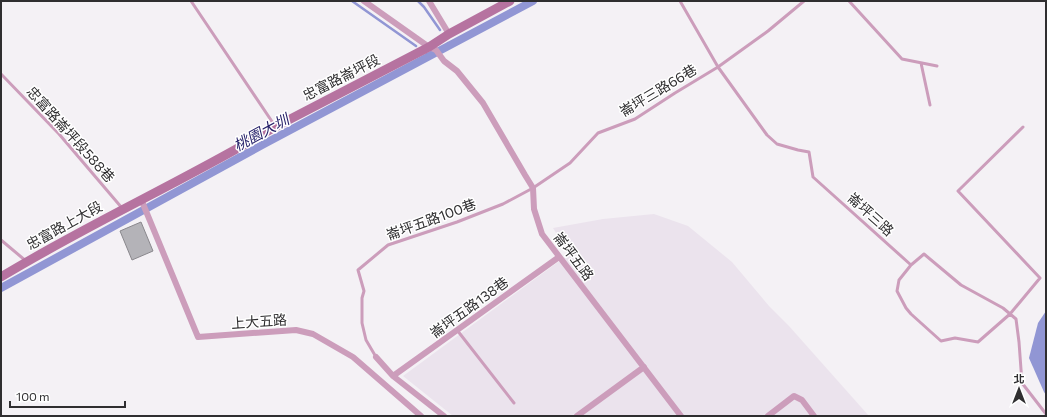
<svg xmlns="http://www.w3.org/2000/svg" width="1047" height="417" viewBox="0 0 1047 417" font-family="Commissioner,'Noto Sans TC',sans-serif">
<style>
.built{fill:#ebe3ed}
.water{fill:#9196d4}
.lines{fill:none;stroke-linecap:round;stroke-linejoin:round}
.stream{stroke:#9196d4;stroke-width:2.5}
.canal{stroke:#9196d4;stroke-width:8}
.building{fill:#b4b3b8;stroke:#8a888d}
.lane{stroke:#cc9dbb;stroke-width:3}
.street{stroke:#cc9dbb;stroke-width:6}
.secondary{stroke:#b673a0;stroke-width:9}
.labels{text-anchor:middle;dominant-baseline:central;stroke-width:3;stroke-linejoin:round;paint-order:stroke}
.street-label{font-size:14px;fill:#2f2e30;stroke:#fff}
.water-label{font-size:15px;font-style:italic;fill:#27226a;stroke:#fff}
</style>
<rect width="100%" height="100%" fill="#f4f1f5"/>
<path class="built" d="M654,214L688,226L732,262L769,306L789,326L869,416H453L403,376L569,254L553,228L603,219Z"/>
<path class="water" d="M1046,311V395L1044,392L1029,358L1038,323Z"/>
<g class="lines">
<path class="stream" d="M352,1L416,46
M418,1L424,7L440,30
M448,43L450,46
M427,54L430,56"/>
<path class="canal" d="M1,288L264,144L533,1"/>
</g>
<path class="building" d="M141,222L153,251L132,260L120,231Z"/>
<g class="lines">
<path class="lane" d="M191,1L275,126
M680,1L718,67L767,135L777,144L798,150L809,152L813,177L911,265L924,254L961,285L1003,308L1016,319L1019,342L1022,383L1046,414
M849,1L902,59L937,66
M921,63L930,105
M1,74L59,134L122,208
M1,240L26,261
M911,265L899,280L897,291L906,308L911,314L941,341L955,338L978,342L1010,314L1040,278L958,191L1023,127
M457,330L514,403
M376,357L366,340L362,323V298L364,291L358,270L388,245L457,222L503,204L533,188L570,163L598,133L635,119L675,93L718,67L768,31L804,1"/>
<path class="street" d="M364,1L429,47L436,50L444,61L457,71L483,103L525,175L533,188L534,209L542,234L681,416
M429,1L449,34
M141,199L198,337L296,330L313,334L353,357L421,416
M376,357L393,376L444,416
M393,376L559,257
M577,416L644,367
M768,416L794,396L802,400L814,416"/>
<path class="secondary" d="M1,277C90,223 186,180 275,127L429,47L449,34L510,1"/>
</g>
<g class="labels">
<g class="street-label">
<text transform="translate(341 77) rotate(-27)">忠富路崙坪段</text>
<text transform="translate(658 90) rotate(-31)">崙坪三路66巷</text>
<text transform="translate(71 134) rotate(48)">忠富路崙坪段588巷</text>
<text transform="translate(871 214) rotate(42)">崙坪三路</text>
<text transform="translate(431 219) rotate(-20)">崙坪五路100巷</text>
<text transform="translate(64 225) rotate(-29)">忠富路上大段</text>
<text transform="translate(574 256) rotate(53)">崙坪五路</text>
<text transform="translate(469 307) rotate(-36)">崙坪五路138巷</text>
<text transform="translate(259 321) rotate(-4)">上大五路</text>
</g>
<g class="water-label">
<text transform="translate(261 132) rotate(-28)">桃園大圳</text>
</g>
</g>
<rect width="1047" height="417" fill="none" stroke="#2f2e30" stroke-width="4"/>
<g transform="translate(1019 389)" stroke="#ffffff" stroke-width="3" paint-order="stroke">
<path d="M0-3L7 15L0 10L-7 15Z" fill="#2f2e30"/>
<text y="-6" font-size="11" font-weight="bold" text-anchor="middle" fill="#2f2e30">北</text>
</g>
<path d="M10 401v6h115v-6" fill="none" stroke="#2f2e30" stroke-width="2"/>
<text x="16" y="401" font-size="12" fill="#2f2e30" stroke="#ffffff" stroke-width="3" paint-order="stroke">100 m</text>
</svg>
